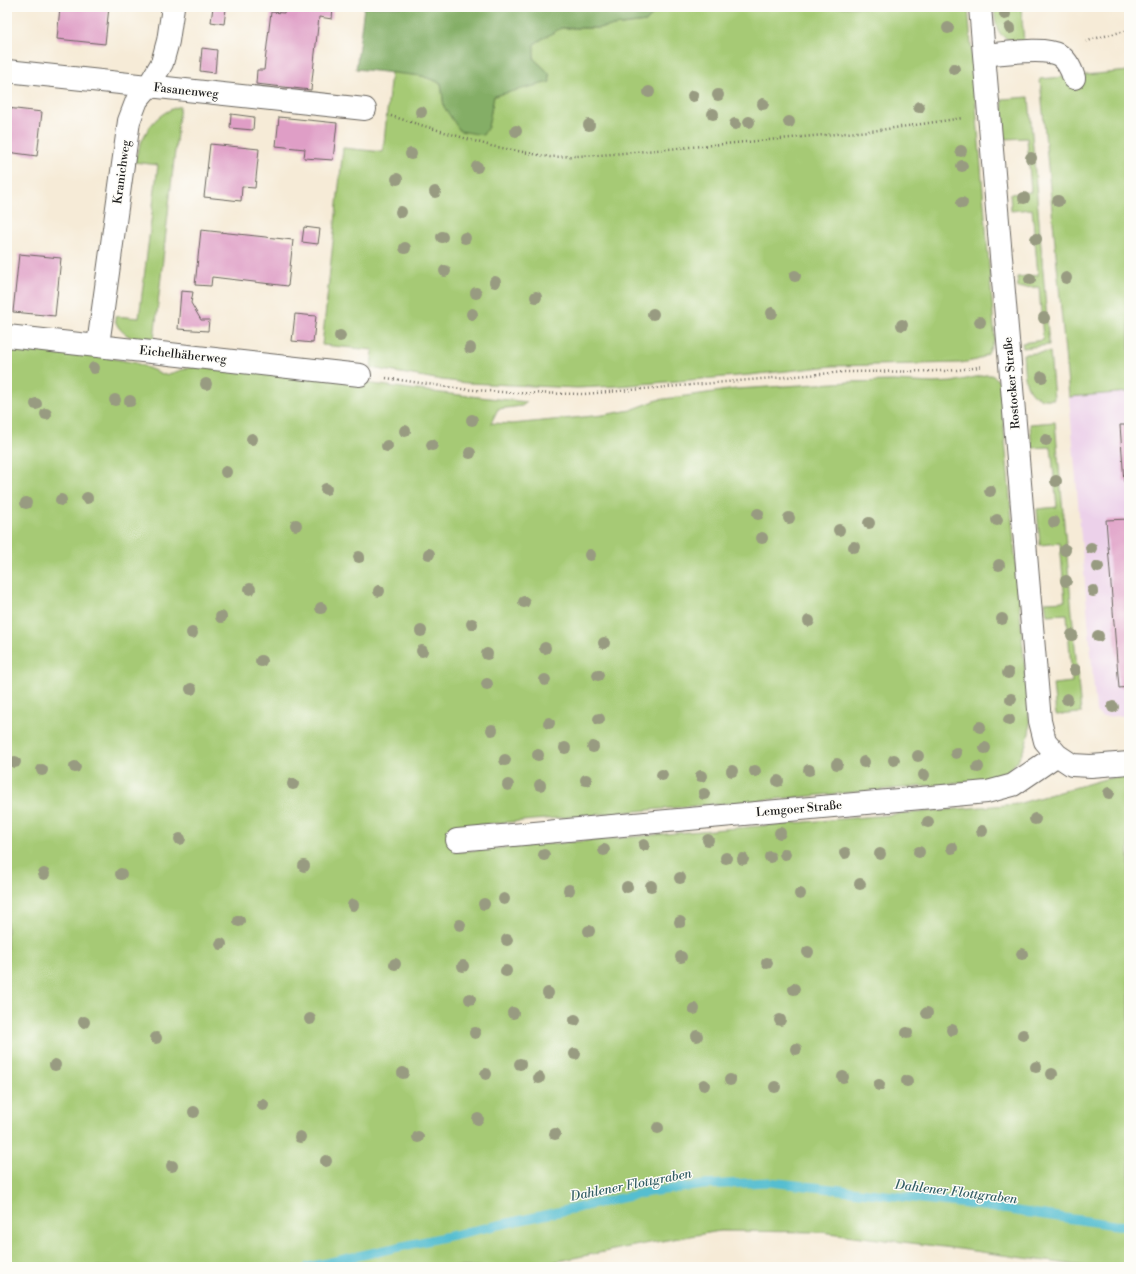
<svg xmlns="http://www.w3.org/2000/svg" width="1136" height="1274" viewBox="0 0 1136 1274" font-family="'Libre Bodoni',serif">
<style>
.built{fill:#ecd1ea}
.green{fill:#a6ca74;stroke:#617348}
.forest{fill:#84ae66;stroke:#506541}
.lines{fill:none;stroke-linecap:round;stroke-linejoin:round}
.stream{stroke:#54bed0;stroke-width:9}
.building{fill:#df9ec6}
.minor-casing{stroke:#68645d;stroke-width:24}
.path{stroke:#68645d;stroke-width:2.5;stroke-dasharray:1 3;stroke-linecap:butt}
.minor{stroke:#fff;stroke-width:22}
.tree{fill:#989b81}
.labels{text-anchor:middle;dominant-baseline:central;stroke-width:3;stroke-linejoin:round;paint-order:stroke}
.street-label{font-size:12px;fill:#1c1c1c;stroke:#fdfcf7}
.water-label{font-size:13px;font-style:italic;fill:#325d64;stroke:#fdfcf7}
</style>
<rect width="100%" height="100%" fill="#fdfcf7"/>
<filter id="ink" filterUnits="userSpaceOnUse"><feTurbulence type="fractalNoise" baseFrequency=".025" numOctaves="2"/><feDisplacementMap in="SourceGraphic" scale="8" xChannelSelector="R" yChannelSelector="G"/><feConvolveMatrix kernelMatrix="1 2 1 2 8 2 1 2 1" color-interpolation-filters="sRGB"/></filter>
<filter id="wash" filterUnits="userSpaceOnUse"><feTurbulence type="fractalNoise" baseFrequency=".012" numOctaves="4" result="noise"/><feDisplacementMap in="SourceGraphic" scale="16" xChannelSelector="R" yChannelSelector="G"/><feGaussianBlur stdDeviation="0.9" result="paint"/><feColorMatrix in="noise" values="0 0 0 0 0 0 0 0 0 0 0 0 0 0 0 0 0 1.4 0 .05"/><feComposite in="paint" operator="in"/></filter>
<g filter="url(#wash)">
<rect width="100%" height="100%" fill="#f6ebd7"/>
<path class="built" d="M1129,392V715L1102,717L1096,712L1069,397Z"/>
<path class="green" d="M659,7H968L995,339L988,354L977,360L961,363L833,366L749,375L618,386L577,388L467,383L442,380L371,368L373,350L322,345L343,148L383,152L391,72L422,76L441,83L444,107L488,126L494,96L549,73L534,59L533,44L561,28H597L646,22Z
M994,7H1021L1024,42C997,40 996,31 994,7Z
M1129,71V392L1069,397L1040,79Z
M1029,97L1049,345L1023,348L1022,343L1043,340L1039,287L1018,288L1017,277L1038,275L1032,209L1011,211L1010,194L1031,192L1027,138L1005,139L1002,99Z
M180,106L154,340C147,339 140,340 134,338C125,336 114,326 115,316L139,318L158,165L134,162C143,135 151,115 180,106Z
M7,347L100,356L136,363L165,375L202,364L252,368L441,393L527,402L522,406L498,409L491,423L512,424L603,415L631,410L657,400L736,389L850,382L894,381L933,383L952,382L985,375H992L1000,382L1030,728C1027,746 1019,765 1002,775C997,778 989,779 984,781L453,827L454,852L1017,804L1105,779L1129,775V1267H1089L952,1248L821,1232L720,1231L644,1244L528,1267H7Z
M1050,352L1054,399C1023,402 1025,378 1023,354Z
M1055,422L1081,713L1056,715L1053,684L1072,682L1067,614L1047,615L1045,602L1065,601L1060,543L1040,545L1037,509L1057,507L1051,447L1032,448L1030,424Z"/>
<path class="forest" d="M364,7H659L646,22L597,28H561L534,44V59L549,73L550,82L494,96L488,127L483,135L460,131L444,107L441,83L422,76L356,69Z"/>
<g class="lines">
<path class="stream" d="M308,1267L649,1192L703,1185L769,1182L967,1204L1115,1225L1129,1226"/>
</g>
<g id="blocks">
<path class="building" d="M60,7H109L105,44L57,39Z
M213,7L226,9L224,24L211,22Z
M285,7H333L332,19L319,17L311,90L256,84L257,70H264L271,12L284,13Z
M202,48L217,50L215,73L200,71Z
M7,108L42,112L37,156L7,152Z
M231,114L254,117L253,130L230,128Z
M279,117L337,123L333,160L304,158L305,149L276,146Z
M210,144L259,149L255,188L242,187L241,201L204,197Z
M304,227L320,229L318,244L302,242Z
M201,230L293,240L288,286L212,277L211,286L195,285Z
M19,254L61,258L55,316L13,312Z
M181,291L193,292L191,303L201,320H209L208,331L178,329Z
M295,314L316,316L313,343L292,341Z
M1120,425H1129V481L1124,482Z
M1129,519V687L1119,688L1106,520Z"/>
</g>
</g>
<g filter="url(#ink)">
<use href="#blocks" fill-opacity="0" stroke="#68645d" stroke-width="1"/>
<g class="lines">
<g class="minor-casing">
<path id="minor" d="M980,7L1040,721L1045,741L1057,755
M984,55C1002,54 1043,46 1059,55C1067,60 1071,68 1074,78
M7,71L365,109
M7,336L360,375
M98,345L129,121L137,100L148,87L162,63L168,41L173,7
M457,840L987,792L1013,785L1057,755L1072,765L1091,766L1129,763"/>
</g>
<path class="path" d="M1086,42L1093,39L1129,30
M391,116L491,146L550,157L601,155L880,130L963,118
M386,378L462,389L514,393L584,394L844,372L947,371L974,368L982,366"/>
<use href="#minor" class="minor"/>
</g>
<g class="tree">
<circle cx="1005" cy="14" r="6"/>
<circle cx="948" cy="28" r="6"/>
<circle cx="1010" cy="28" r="6"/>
<circle cx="954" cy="69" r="6"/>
<circle cx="649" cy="92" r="6"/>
<circle cx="718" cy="95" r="6"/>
<circle cx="693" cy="96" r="6"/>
<circle cx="763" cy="104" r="6"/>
<circle cx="919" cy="107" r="6"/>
<circle cx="421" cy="112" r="6"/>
<circle cx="713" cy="114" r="6"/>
<circle cx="749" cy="122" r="6"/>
<circle cx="789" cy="122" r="6"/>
<circle cx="735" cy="124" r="6"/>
<circle cx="589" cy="125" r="6"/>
<circle cx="516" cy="131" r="6"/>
<circle cx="961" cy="151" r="6"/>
<circle cx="411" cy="154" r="6"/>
<circle cx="1031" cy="158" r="6"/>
<circle cx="962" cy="166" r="6"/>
<circle cx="477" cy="167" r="6"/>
<circle cx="397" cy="179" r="6"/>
<circle cx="435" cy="192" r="6"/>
<circle cx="1024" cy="198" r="6"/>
<circle cx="1058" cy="201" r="6"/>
<circle cx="962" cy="203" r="6"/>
<circle cx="401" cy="212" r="6"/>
<circle cx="442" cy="237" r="6"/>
<circle cx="465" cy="238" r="6"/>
<circle cx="1036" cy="239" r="6"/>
<circle cx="405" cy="248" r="6"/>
<circle cx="445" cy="271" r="6"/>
<circle cx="795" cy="276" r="6"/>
<circle cx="1066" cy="278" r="6"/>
<circle cx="1030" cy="279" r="6"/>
<circle cx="495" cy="282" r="6"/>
<circle cx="476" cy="293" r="6"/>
<circle cx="536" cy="297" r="6"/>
<circle cx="772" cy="313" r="6"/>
<circle cx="472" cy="314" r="6"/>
<circle cx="653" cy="314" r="6"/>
<circle cx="1044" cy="318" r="6"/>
<circle cx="980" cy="322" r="6"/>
<circle cx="902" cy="325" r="6"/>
<circle cx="340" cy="336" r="6"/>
<circle cx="470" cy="348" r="6"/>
<circle cx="94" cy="368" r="6"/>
<circle cx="1042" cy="377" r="6"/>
<circle cx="206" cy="384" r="6"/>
<circle cx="115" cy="400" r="6"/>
<circle cx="130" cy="401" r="6"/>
<circle cx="36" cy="404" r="6"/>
<circle cx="46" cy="414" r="6"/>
<circle cx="472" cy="420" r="6"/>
<circle cx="405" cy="431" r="6"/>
<circle cx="252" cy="439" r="6"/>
<circle cx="1046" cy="440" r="6"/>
<circle cx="432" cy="445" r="6"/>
<circle cx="387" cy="446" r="6"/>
<circle cx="470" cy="453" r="6"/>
<circle cx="226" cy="472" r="6"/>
<circle cx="1056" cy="481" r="6"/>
<circle cx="326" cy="489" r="6"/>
<circle cx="990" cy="491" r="6"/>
<circle cx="87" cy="498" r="6"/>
<circle cx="61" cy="500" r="6"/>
<circle cx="26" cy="503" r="6"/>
<circle cx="758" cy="514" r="6"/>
<circle cx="789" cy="518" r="6"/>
<circle cx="997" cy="520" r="6"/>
<circle cx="1054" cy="522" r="6"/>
<circle cx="869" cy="523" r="6"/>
<circle cx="296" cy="525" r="6"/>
<circle cx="839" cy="530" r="6"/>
<circle cx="762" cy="538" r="6"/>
<circle cx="854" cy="547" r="6"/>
<circle cx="1091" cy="548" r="6"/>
<circle cx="1065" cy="550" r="6"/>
<circle cx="429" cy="554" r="6"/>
<circle cx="590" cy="555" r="6"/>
<circle cx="359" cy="557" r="6"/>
<circle cx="999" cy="565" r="6"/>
<circle cx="1098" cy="567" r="6"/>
<circle cx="1066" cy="581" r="6"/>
<circle cx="250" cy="589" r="6"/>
<circle cx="379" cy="591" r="6"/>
<circle cx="1093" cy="591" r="6"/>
<circle cx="524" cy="602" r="6"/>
<circle cx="321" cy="608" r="6"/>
<circle cx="221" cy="617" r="6"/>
<circle cx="1002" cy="619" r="6"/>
<circle cx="809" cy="621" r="6"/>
<circle cx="472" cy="624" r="6"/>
<circle cx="421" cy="631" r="6"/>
<circle cx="192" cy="633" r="6"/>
<circle cx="1072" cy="635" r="6"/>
<circle cx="1098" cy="636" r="6"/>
<circle cx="604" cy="643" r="6"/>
<circle cx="545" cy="648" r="6"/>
<circle cx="422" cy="651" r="6"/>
<circle cx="487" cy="654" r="6"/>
<circle cx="261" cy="661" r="6"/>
<circle cx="1075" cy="670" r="6"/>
<circle cx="1008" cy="673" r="6"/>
<circle cx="598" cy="675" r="6"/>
<circle cx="545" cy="680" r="6"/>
<circle cx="487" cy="684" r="6"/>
<circle cx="191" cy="689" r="6"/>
<circle cx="1011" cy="699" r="6"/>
<circle cx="1067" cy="699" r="6"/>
<circle cx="1113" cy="707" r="6"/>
<circle cx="599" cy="719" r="6"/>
<circle cx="1009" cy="720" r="6"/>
<circle cx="549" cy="723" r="6"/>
<circle cx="980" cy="727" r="6"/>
<circle cx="492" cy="730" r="6"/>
<circle cx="593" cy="747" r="6"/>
<circle cx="565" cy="748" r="6"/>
<circle cx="985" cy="748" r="6"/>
<circle cx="956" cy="753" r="6"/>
<circle cx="538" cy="755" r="6"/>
<circle cx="918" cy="756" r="6"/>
<circle cx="505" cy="760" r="6"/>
<circle cx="894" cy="760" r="6"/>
<circle cx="15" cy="762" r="6"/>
<circle cx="864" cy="762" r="6"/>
<circle cx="837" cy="764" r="6"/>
<circle cx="75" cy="767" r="6"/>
<circle cx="978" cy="767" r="6"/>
<circle cx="42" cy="770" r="6"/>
<circle cx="809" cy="770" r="6"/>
<circle cx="732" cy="771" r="6"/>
<circle cx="755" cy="771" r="6"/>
<circle cx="662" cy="775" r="6"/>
<circle cx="924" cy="775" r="6"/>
<circle cx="701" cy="776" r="6"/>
<circle cx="586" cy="780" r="6"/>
<circle cx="778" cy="781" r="6"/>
<circle cx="293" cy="784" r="6"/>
<circle cx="508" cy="785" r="6"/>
<circle cx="540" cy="785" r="6"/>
<circle cx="1109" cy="793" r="6"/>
<circle cx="704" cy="794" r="6"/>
<circle cx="1035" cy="819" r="6"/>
<circle cx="928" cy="822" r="6"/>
<circle cx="982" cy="831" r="6"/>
<circle cx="780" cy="833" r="6"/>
<circle cx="180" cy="839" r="6"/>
<circle cx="708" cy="840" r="6"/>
<circle cx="644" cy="845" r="6"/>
<circle cx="952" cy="848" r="6"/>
<circle cx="604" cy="850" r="6"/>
<circle cx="919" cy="852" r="6"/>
<circle cx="845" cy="853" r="6"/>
<circle cx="785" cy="854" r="6"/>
<circle cx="880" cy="854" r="6"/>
<circle cx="544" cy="855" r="6"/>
<circle cx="770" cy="857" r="6"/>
<circle cx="726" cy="858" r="6"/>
<circle cx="743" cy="859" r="6"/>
<circle cx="304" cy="866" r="6"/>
<circle cx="44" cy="874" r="6"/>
<circle cx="121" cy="874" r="6"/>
<circle cx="680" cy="878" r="6"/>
<circle cx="860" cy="884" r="6"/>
<circle cx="651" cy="886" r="6"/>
<circle cx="627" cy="887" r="6"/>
<circle cx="569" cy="890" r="6"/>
<circle cx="800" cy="894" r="6"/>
<circle cx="504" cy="899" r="6"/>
<circle cx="484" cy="904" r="6"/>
<circle cx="353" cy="905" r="6"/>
<circle cx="239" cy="921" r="6"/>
<circle cx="680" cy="922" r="6"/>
<circle cx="460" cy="925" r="6"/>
<circle cx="589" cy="931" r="6"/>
<circle cx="507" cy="940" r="6"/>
<circle cx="221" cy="944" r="6"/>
<circle cx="808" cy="952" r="6"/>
<circle cx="1022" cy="954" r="6"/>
<circle cx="681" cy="957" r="6"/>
<circle cx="767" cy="963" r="6"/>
<circle cx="395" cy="964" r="6"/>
<circle cx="463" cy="966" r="6"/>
<circle cx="506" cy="971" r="6"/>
<circle cx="794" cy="989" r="6"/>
<circle cx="548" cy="993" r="6"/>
<circle cx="470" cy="999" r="6"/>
<circle cx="694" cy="1009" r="6"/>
<circle cx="513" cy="1013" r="6"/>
<circle cx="927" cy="1013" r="6"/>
<circle cx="310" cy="1019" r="6"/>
<circle cx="575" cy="1020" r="6"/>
<circle cx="780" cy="1020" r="6"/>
<circle cx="84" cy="1022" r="6"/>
<circle cx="952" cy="1030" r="6"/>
<circle cx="475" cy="1033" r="6"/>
<circle cx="907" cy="1033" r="6"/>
<circle cx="1023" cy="1035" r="6"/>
<circle cx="697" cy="1036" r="6"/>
<circle cx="156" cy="1038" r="6"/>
<circle cx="796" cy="1049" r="6"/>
<circle cx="575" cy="1054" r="6"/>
<circle cx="520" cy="1064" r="6"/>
<circle cx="55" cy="1065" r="6"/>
<circle cx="1036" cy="1067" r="6"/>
<circle cx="403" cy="1073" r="6"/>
<circle cx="486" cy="1074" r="6"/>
<circle cx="1052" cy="1074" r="6"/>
<circle cx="843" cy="1077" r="6"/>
<circle cx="539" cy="1078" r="6"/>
<circle cx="730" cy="1080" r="6"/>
<circle cx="907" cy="1081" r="6"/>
<circle cx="704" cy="1085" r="6"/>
<circle cx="879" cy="1085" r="6"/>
<circle cx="775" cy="1087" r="6"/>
<circle cx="263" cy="1105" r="6"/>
<circle cx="194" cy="1112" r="6"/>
<circle cx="478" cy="1119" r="6"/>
<circle cx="658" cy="1128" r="6"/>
<circle cx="555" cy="1134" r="6"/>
<circle cx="300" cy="1137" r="6"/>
<circle cx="418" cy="1137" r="6"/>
<circle cx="326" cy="1161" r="6"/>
<circle cx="172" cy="1166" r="6"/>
</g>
</g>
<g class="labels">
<g class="street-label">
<text transform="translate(186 91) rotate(6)">Fasanenweg</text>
<text transform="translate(122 172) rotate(-82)">Kranichweg</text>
<text transform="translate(183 355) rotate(6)">Eichelhäherweg</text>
<text transform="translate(1012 383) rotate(-95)">Rostocker Straße</text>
<text transform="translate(799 809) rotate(-5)">Lemgoer Straße</text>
</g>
<g class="water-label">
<text transform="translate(631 1185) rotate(-11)">Dahlener Flottgraben</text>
<text transform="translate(956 1192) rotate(7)">Dahlener Flottgraben</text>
</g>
</g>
<rect width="1136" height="1274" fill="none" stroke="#fdfcf7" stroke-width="24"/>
</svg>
